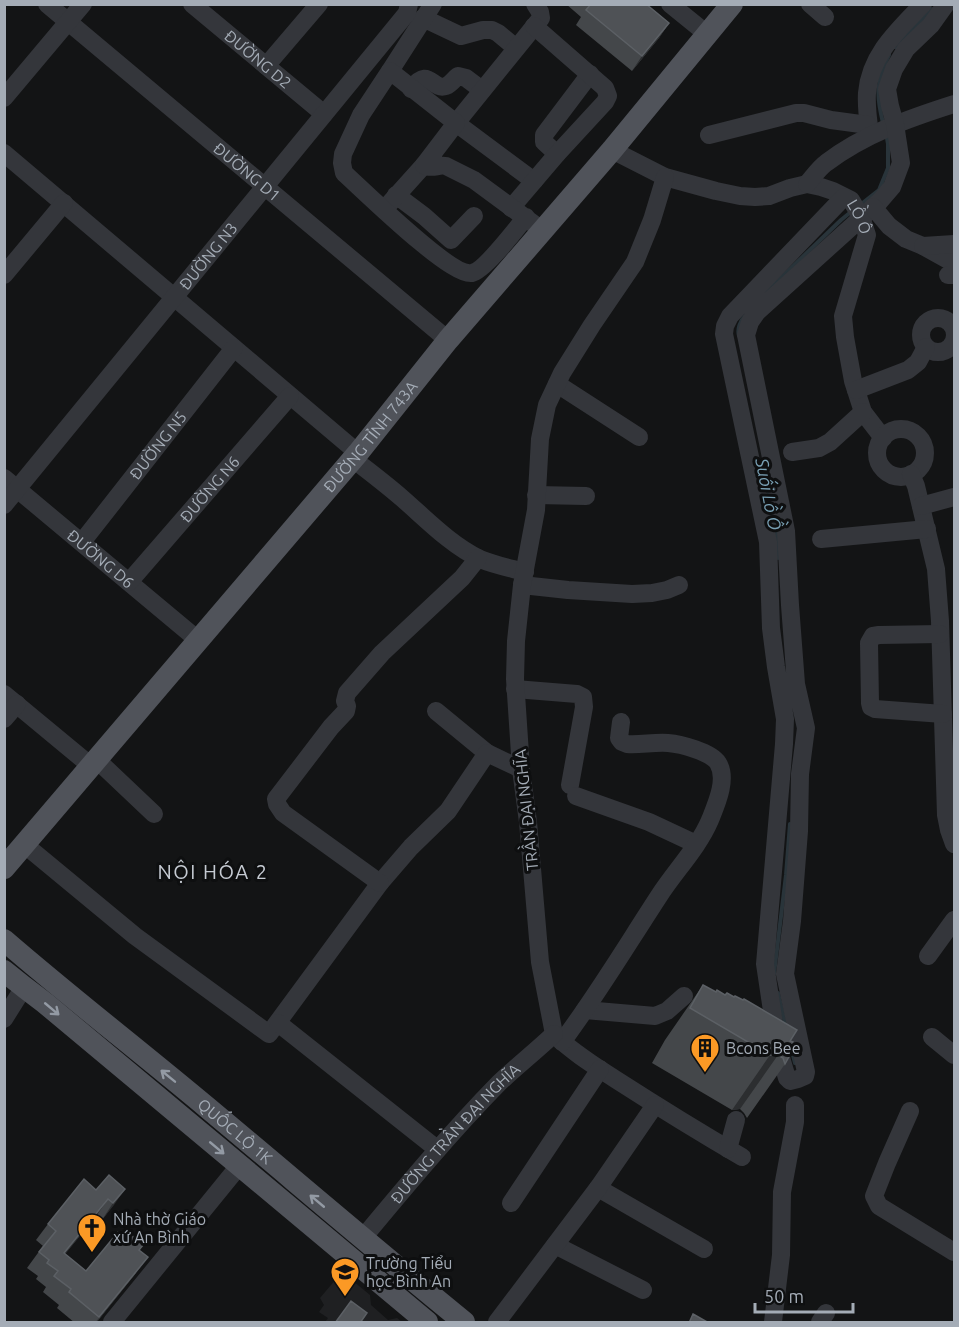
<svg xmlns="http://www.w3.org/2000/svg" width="959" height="1327" viewBox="0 0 959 1327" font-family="Ubuntu,sans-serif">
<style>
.built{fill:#1f2022}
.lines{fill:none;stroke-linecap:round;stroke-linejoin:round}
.stream{stroke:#29343a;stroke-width:4}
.minor{stroke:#34363b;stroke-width:18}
.major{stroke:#50535a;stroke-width:22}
.wall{fill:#44474a}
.shaded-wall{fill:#2c2e30}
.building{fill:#4f5256;stroke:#5c6065;stroke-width:1.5}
.oneway{stroke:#939aa4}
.labels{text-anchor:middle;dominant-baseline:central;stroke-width:6;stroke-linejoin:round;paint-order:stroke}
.street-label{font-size:16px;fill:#a4acb6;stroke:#0e0f10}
.poi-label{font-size:16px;fill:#a4acb6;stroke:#0e0f10;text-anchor:start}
.water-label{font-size:18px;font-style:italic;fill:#79a0b4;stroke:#0e0f10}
.quarter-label{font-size:20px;letter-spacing:1.5px;fill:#c5cad2;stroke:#0e0f10}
</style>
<rect width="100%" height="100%" fill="#131415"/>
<path class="built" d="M342,1272L370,1295L371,1305L388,1320L397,1318L402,1322H325L328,1318L319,1312L324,1305L320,1298Z"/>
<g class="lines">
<path class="stream" d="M895,47L932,9
M883,123C876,94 876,83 889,55
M860,205L879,190L888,168V144L886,133
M766,292L841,220L852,211
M739,336C737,329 740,321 745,316
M763,461L777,535L778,558
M774,974L786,875L790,824
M778,993L786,1027
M790,1043L795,1063"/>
<g class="minor">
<path id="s1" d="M47,4L448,340"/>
<path id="s2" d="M192,4L324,114"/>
<path d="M670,4L707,34"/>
<path d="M810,4L825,17"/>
<path d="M423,18L461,36L483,30H492L498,33L516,48"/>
<path d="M266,66L319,4"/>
<path d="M390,71L433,4"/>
<path d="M411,89C430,65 431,91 446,86C451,84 454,79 458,76L466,78L482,90"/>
<path d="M4,98L83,4"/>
<path d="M870,134C868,120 866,107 867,93C870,55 898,30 923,4"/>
<path d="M709,135L796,113H804L831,120L868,125"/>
<path id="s3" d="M612,150L665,177L716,191L740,196L755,197L769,196L790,188L807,184L821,187L833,191L851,200L861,217L867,235L843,316L845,337L853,381L863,412L883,438"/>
<path d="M4,153L358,453"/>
<path d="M557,154L544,142V135L590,74"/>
<path d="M534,181L456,123L541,18L540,12L535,4"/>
<path d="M807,184C813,177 819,168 826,163C864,134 910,118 954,104"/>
<path d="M396,195L424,216L451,240L474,216"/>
<path d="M844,197L730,316L725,326L724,334L768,542L771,628L776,667L785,719L784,744L765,964L777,1044L787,1078L790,1081L798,1079L805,1076L806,1072L785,974L792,921L799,831L800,774L806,728L796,684L790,605L786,531L746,335L750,322L757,312L880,201L892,187L901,163L895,124L890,106L887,89L894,69L906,49L931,25L946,4"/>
<path d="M389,204L424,165"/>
<path d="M873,207L889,226L906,239L923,246L948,260L954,261"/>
<path d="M511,208L557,154L605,102L608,96L605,88L534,26"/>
<path d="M526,217C517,228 484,271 472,273C451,277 363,190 344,173L342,163L343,154L361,115L390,71L456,123L424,165C432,170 438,164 446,166L474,180L542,230"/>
<path d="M923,246L954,244"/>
<path d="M4,275L64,203"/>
<path d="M948,275H954"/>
<circle cx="938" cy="335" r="17"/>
<path d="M557,384L639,437"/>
<path d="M856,390L908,370L918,362L926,347"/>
<circle cx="901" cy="453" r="24"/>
<path d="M792,452L819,448L830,442L863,412"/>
<path d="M353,459C370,472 387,485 403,499C427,520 451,545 480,559C494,565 510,568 525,572"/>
<path d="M911,474L916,486L936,569L940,621L946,815L949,830L954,844"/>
<path id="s4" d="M4,478L198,640"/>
<path d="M536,495L586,496"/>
<path id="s5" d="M4,505L407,13L409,4"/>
<path d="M921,506L954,497"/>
<path d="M821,539L927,529"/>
<path id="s6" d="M82,542L234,348"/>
<path id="s7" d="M129,582L290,396"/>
<path d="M522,585L568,590L632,594L652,593L667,590L679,585"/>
<path d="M940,634L879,635L873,636L869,643L870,703L871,707L875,709L943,714"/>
<path d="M515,689L577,694L583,697L584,707L570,785"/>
<path d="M4,694L91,766"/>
<path d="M436,711L487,753"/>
<path d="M4,719L17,704"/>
<path d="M97,760L154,814"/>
<path d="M576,796L649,822L696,844"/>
<path d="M25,845L135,936L269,1034L380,883L411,847L448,811L487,753L521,769"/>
<path d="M380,883L283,813L277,804L276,799L331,727L346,711L347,706L345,701L347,693L382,653L462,578L478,558"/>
<path d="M928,956L954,920"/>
<path d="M585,1010L655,1016L667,1011L684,996"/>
<path d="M4,1019L24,987"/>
<path d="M278,1023L437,1149"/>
<path d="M554,1034L540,962L528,822L521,769L515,679L516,641L522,585L536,510L540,439L547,405L562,373L592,325L635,262L652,220L665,177"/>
<path d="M555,1035C572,1052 595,1066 615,1079C657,1106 699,1132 742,1157"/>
<path d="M932,1037L954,1055"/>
<path d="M562,1042C597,995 627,945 659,896C675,871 698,848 710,820C716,805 728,779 718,763C711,752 681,744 668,743C654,742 640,745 627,744L622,742L619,738L621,722"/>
<path d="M910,1111L887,1163L874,1196L879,1206L954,1252"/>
<path d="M728,1149L736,1120"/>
<path d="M598,1188L704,1249"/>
<path d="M511,1203L600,1069"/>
<path id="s8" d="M362,1239C406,1186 451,1132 499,1083C517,1066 536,1051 554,1034"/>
<path d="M555,1245L643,1290"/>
<path d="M112,1322L239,1166"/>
<path d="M497,1322L598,1188L655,1105"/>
<path d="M773,1322L781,1255L782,1192L795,1122V1105"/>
<path d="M820,1322L826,1313"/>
</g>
<g class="major">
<path id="s9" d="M4,868L358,453L448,340L612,150L732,4"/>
<path id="s10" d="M4,940C71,998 141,1052 209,1109C294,1180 378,1252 464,1322"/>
<path d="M4,971L24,987L45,1003L427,1322"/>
</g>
</g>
<path class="wall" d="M566,4H646L669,23L659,38L632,71L576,25L581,17Z
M703,985L790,1041L785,1064L747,1118L744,1113L740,1109L732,1110L652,1063L665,1040Z
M125,1189L102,1220L97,1215L65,1254L86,1271L140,1250L136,1273L96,1323H75L57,1308L59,1305L43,1292L46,1287L36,1279L38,1276L27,1268L43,1246L36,1240L48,1224L96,1190Z"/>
<path class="shaded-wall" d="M669,23L659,38L632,71L642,56Z
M770,1055H778L740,1109L732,1110Z
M125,1189L114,1205L102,1220L113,1203Z
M108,1199L97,1215L53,1269L64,1253Z
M148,1257L136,1273L96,1323H95Z"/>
<path class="building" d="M591,4H646L669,23L642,56L586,10Z
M703,985L716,992L717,990L725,995L727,993L734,997L735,996L743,1000L744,999L797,1030L790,1041L793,1042L788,1051L791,1053L785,1064L783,1058L778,1055H770L690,1008Z
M109,1175L125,1189L113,1203L108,1199L64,1253L86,1271L118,1232L125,1238L129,1233L143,1245L139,1250L148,1257L99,1317L69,1292L71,1289L54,1276L58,1271L47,1263L49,1260L39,1252L56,1231L48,1224L84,1179L96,1190Z
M351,1301L367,1313L360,1323H335Z
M693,1314L709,1323H689Z"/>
<defs><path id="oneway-shaft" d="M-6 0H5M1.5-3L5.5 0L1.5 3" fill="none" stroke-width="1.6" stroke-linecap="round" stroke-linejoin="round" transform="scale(1.5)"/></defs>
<g class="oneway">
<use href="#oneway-shaft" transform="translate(52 1009) rotate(40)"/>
<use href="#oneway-shaft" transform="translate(168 1076) rotate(-141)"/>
<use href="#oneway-shaft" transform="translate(217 1148) rotate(40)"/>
<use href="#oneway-shaft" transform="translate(317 1201) rotate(-140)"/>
</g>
<defs>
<g id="building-pin" transform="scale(1.5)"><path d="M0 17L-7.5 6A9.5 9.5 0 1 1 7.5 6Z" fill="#fb9925" stroke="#0e0f10"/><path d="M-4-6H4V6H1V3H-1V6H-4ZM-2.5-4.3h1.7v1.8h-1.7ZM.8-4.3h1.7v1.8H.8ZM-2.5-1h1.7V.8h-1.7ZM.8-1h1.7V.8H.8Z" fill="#111"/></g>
<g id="church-pin" transform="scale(1.5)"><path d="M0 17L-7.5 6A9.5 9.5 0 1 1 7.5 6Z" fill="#fb9925" stroke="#0e0f10"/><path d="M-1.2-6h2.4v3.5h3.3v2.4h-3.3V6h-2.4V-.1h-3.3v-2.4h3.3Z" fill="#111"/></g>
<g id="school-pin" transform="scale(1.5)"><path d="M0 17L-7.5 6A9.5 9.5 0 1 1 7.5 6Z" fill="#fb9925" stroke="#0e0f10"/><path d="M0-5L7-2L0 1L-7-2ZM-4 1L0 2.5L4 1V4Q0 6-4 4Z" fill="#111"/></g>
</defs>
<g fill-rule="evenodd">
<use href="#building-pin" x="705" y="1048"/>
<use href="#church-pin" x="92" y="1228"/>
<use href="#school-pin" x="345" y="1272"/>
</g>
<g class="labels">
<g class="street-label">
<text stroke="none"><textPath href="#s2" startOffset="86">ĐƯỜNG D2</textPath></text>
<text stroke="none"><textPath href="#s1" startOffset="261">ĐƯỜNG D1</textPath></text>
<text stroke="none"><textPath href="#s3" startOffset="272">LỒ Ô</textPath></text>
<text stroke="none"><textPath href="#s5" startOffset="322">ĐƯỜNG N3</textPath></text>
<text stroke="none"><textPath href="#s9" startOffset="566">ĐƯỜNG TỈNH 743A</textPath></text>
<text stroke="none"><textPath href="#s6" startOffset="123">ĐƯỜNG N5</textPath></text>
<text stroke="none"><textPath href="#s7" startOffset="123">ĐƯỜNG N6</textPath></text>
<text stroke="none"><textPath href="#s4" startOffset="126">ĐƯỜNG D6</textPath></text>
<text transform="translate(526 810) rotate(-96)">TRẦN ĐẠI NGHĨA</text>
<text stroke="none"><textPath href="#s10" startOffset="300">QUỐC LỘ 1K</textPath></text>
<text stroke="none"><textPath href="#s8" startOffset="141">ĐƯỜNG TRẦN ĐẠI NGHĨA</textPath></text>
</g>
<g class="poi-label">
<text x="726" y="1048">Bcons Bee</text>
<text x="113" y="1219">Nhà thờ Giáo<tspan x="113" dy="18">xứ An Bình</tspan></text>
<text x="366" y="1263">Trường Tiểu<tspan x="366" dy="18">học Bình An</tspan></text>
</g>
<g class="water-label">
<text transform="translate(769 494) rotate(79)">Suối Lồ Ồ</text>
</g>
<g class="quarter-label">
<text x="213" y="871">NỘI HÓA 2</text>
</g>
</g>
<rect width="959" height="1327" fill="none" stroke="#a4acb6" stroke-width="12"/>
<path d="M755 1303v9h98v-9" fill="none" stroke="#a4acb6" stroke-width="3"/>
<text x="764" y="1303" font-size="18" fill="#a4acb6" stroke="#0e0f10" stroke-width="4.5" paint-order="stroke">50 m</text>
</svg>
